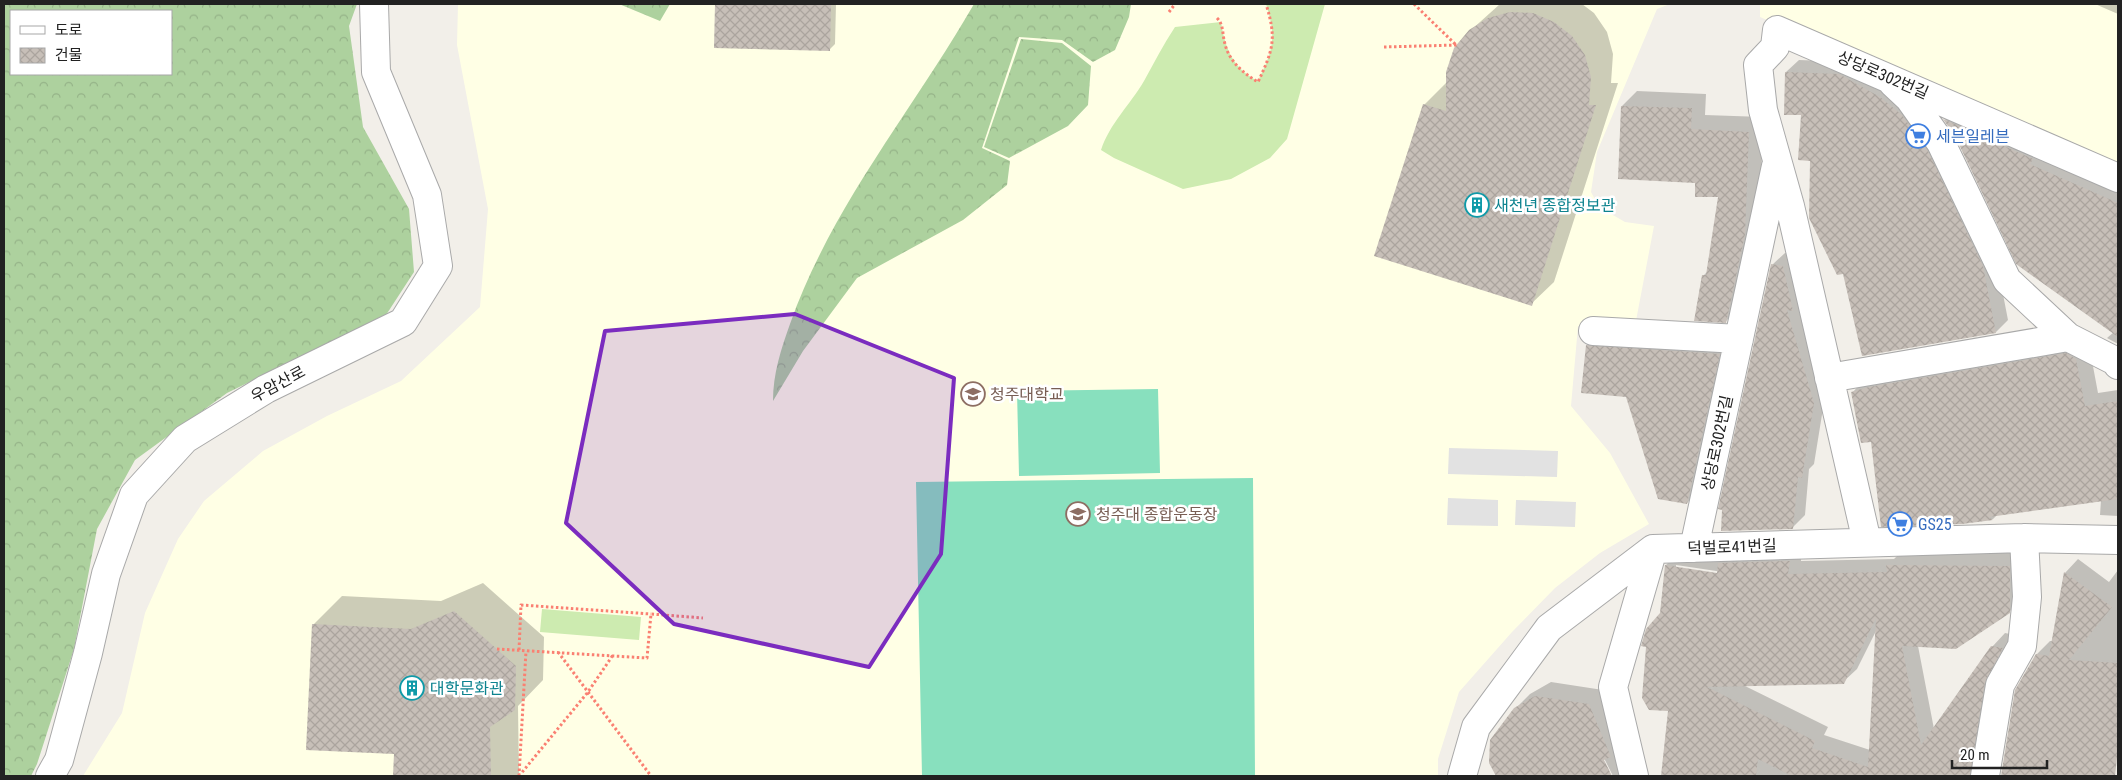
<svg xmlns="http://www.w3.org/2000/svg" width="2122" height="780" viewBox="0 0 2122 780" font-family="'Roboto Condensed','Noto Sans KR',sans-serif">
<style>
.education{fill:#ffffe5}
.grass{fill:#cdebb0}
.forest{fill:url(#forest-crowns);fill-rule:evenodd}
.pitch{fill:#88e0be}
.parking{fill:#e2e2e2}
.shadow{fill:#0003;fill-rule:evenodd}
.building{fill:url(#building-cross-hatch);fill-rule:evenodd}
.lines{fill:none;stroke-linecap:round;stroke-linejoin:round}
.minor-casing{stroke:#a9a9a9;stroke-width:30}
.path{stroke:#fa8072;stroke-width:3;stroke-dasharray:2.5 2.5;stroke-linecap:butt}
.minor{stroke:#fff;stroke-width:28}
.marked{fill:#7b2cbf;fill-opacity:0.2;stroke:#7b2cbf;stroke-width:4;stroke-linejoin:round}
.labels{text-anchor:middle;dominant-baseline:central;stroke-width:5;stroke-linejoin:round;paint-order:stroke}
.street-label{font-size:16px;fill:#222;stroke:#fff}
.shop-label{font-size:16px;fill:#366cbe;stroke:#fff;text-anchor:start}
.culture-label{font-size:16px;fill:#0d838f;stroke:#fff;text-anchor:start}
.education-label{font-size:16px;fill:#785e54;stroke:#fff;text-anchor:start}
</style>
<defs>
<pattern id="forest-crowns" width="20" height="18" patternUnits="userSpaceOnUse" patternTransform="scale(1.25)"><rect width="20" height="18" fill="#add19e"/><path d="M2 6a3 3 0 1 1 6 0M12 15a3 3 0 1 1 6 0" fill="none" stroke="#95b388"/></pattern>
<pattern id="building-cross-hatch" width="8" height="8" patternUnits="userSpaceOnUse" patternTransform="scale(1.25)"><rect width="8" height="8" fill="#c7bfb8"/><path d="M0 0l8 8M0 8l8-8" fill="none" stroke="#aba49e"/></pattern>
</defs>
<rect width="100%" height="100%" fill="#f2efe9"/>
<path class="education" d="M458,4H1670L1657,9L1597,152L1591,192L1599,207L1625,222L1654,226L1635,326H1578L1571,406L1610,453L1649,524L1600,553L1555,588L1512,632L1459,692L1438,759V776H83L122,713L145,613L178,539L204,501L263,451L327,416L401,381L480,307L488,209L457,45Z
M1760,4H2118V167L1760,17Z"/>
<path class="grass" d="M1266,4H1325L1287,139L1270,158L1231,179L1183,189L1114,158L1101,150C1110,123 1130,105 1144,81C1154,63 1163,45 1175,27L1221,22C1225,48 1233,69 1258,81C1273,50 1277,38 1266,4Z
M542,609L641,617L639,640L540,632Z"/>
<path class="forest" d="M4,4H357L349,26L363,127L409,209L414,272L386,315L227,393L135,460L97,529L74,649L37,764L31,776H4ZM11,11H171V74H11Z
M619,4H670L660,21Z
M974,4H1131L1129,17L1115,50L1093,62L1062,40L1019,37L982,148L1010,161L1007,185L963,220L857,278L803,351L773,401C773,374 781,349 790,324C831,207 913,110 974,4Z
M1021,39L1062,43L1091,66L1088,105L1068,126L1009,158L984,147Z"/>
<path class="pitch" d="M1158,389L1160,473L1019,476L1017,391Z
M1253,478L1255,776H922L916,482Z"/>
<path class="parking" d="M1449,448L1558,451L1557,477L1448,474Z
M1448,498L1498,500V526L1447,525Z
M1516,500L1576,502L1575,527L1515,525Z"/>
<path class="shadow" d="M717,4H836L835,44L829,50L715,46Z
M1500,4H1582L1594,13L1607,32L1613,54L1611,83H1618L1554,282L1531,304L1424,105L1447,82L1470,31Z
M2095,4H2118V14Z
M1799,60L1852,62L1892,85L1995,253L2008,320L1996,332L1843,272L1812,160L1802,114L1786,72Z
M1637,91L1706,94L1705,115L1763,117L1760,218L1741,306L1726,321L1704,275L1708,271L1720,196L1697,181L1622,106Z
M1957,107L2118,186V344L2107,338L2114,332L1945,119Z
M1785,253L1795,254L1826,390L1814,464L1809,469L1805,515L1792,528L1772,265Z
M1599,333L1731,342L1700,490L1687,503L1627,396L1587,345Z
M2089,345L2098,393L2118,390V516L2100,515L2101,500L1998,514L1993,519L1962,523L1872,440L1852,393L1865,379Z
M1802,548L1801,561L1894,559L1901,552L2023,553V598L2009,612L1918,646L1934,729L1992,647L2005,633L2015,635L1992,776H1663L1669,709L1661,613L1666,565L1679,552ZM1676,565L1723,572V575L1676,568ZM1877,629L1870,750L1824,735L1828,727L1743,685L1843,682L1857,669Z
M2078,559L2109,582L2118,570V758L2096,756L2090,776H2002L2016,691L2037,654L2050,641H2053L2065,573Z
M483,583L544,637L543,680L518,706L519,776H395L396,753L313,625L342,596L441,601Z
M1551,682L1603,690L1622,776H1613L1602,754L1600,755L1610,776H1498L1491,763L1515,709L1530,694Z"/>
<path class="building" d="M715,4H831L830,51L714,48Z
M1510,12L1533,13L1554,22L1572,36L1585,55L1591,77L1589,105H1596L1532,306L1374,256L1423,104L1446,111V72L1454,48L1469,30L1488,18Z
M1785,72L1839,74L1880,97L1902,115L1928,151L1983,266L1996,333L1862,356L1843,274L1837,275L1809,218L1810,161L1798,160L1801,115H1784Z
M1621,106L1692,108L1691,129L1749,132L1745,234L1726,323L1694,321L1702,275H1706L1718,197H1695V183L1618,179Z
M1943,119L2033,159L2030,164L2118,203V337L2016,264L1955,136Z
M1771,264L1783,266L1793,311L1787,310L1814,403L1802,478L1798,477L1793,529L1721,531L1722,510L1718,509Z
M1586,345L1720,354L1687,504L1658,499L1626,397L1581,393Z
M2066,353L2076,359L2085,406L2118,401V499L1989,517L1993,520L1962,524L1881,527L1871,442L1861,443L1851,392L1869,387Z
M1790,561L1788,574L1887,572L1886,565L2010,566V613L1956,649L1902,646L1921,745L1991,646L2003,648L1985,682L1970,776H1792L1758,759L1756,776H1661L1668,711L1649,710L1642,698L1646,647L1641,646L1646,629L1660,613L1665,565L1717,573L1718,563ZM1876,618L1868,767L1812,748L1815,741L1707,687L1844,684Z
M2064,572L2112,607L2069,660L2118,663V749L2115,776H2001L2015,690L2036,654L2049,656Z
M454,611L516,666L515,710L490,727L491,776H393L394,754L306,750L312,624L411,629Z
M1535,696L1589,704L1611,757L1604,760L1612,776H1496L1489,763L1490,740L1514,708Z"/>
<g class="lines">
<g class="minor-casing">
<path id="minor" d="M1893,83L1909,98L1941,143L2007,280L2068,337L2117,362L2118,365
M1593,331L1739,339
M1829,378L2068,337
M1867,542L1790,206L1763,110L1758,65L1775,47L1777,30L2118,178
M1694,548L1776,166
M1653,549L2024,538L2118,540
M50,776L59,760L88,653L106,574L134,495L185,439L266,389L403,322L438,266L427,195L376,72L374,4
M1462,776L1476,727L1549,628L1653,549
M1634,776L1613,687L1653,549
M1985,776L2000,685L2022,646L2027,597L2024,538"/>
</g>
<path class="path" d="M1414,4L1456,45
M1169,12L1175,4
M1217,18C1224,25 1222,34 1225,44C1229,61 1243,73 1258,82C1273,50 1277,39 1266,4
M1384,47L1457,45
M497,649L647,658L651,614L703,618
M519,650L521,605L651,614
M558,652L651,776
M519,776L588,692L613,655
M519,776L526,651"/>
<use href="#minor" class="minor"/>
</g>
<path class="marked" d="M795,314L954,378L941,554L869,667L674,624L566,523L605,331Z"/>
<defs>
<g id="supermarket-ring" transform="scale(1.25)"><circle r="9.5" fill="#fff" stroke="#3f7fe0" stroke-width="1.5"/><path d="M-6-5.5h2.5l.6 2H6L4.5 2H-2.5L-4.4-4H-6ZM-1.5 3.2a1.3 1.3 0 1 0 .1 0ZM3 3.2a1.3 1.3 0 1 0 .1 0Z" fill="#3f7fe0"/></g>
<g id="building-ring" transform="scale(1.25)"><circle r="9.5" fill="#fff" stroke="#0f9aa8" stroke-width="1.5"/><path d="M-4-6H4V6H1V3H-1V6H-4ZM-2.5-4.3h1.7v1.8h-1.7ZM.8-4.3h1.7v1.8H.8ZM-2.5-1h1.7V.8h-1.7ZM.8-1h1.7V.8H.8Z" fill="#0f9aa8"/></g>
<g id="university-ring" transform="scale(1.25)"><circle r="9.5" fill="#fff" stroke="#8d6e63" stroke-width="1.5"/><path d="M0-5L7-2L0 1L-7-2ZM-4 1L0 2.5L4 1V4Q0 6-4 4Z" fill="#8d6e63"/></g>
<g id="school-ring" transform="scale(1.25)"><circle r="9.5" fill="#fff" stroke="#8d6e63" stroke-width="1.5"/><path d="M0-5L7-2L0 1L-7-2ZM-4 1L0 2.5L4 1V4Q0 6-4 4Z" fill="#8d6e63"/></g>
</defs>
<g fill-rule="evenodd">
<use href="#supermarket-ring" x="1918" y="136"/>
<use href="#building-ring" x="1477" y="205"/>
<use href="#university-ring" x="973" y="394"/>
<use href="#school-ring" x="1078" y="514"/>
<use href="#supermarket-ring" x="1900" y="524"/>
<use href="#building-ring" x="412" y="688"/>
</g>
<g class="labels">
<g class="street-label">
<text transform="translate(1883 75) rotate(23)">상당로302번길</text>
<text transform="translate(278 384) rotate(-28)">우암산로</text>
<text transform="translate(1717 443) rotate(-78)">상당로302번길</text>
<text transform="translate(1732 547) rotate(-2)">덕벌로41번길</text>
</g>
<g class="shop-label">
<text x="1936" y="136">세븐일레븐</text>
<text x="1918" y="524">GS25</text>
</g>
<g class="culture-label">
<text x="1494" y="205">새천년 종합정보관</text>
<text x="430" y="688">대학문화관</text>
</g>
<g class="education-label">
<text x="990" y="394">청주대학교</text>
<text x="1096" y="514">청주대 종합운동장</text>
</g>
</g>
<rect width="2122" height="780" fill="none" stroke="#222222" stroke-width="10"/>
<rect x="10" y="10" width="162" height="65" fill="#ffffff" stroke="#a7a7a7"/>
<rect x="20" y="26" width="25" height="8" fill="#ffffff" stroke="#a7a7a7"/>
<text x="55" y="35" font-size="15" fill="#222222">도로</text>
<rect x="20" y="48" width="25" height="15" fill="url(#building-cross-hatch)" stroke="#a7a7a7"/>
<text x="55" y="60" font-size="15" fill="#222222">건물</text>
<path d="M1952 760v8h95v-8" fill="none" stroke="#222222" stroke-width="2.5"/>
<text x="1960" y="760" font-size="15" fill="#222222" stroke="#ffffff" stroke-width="4" paint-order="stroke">20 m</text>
</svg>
